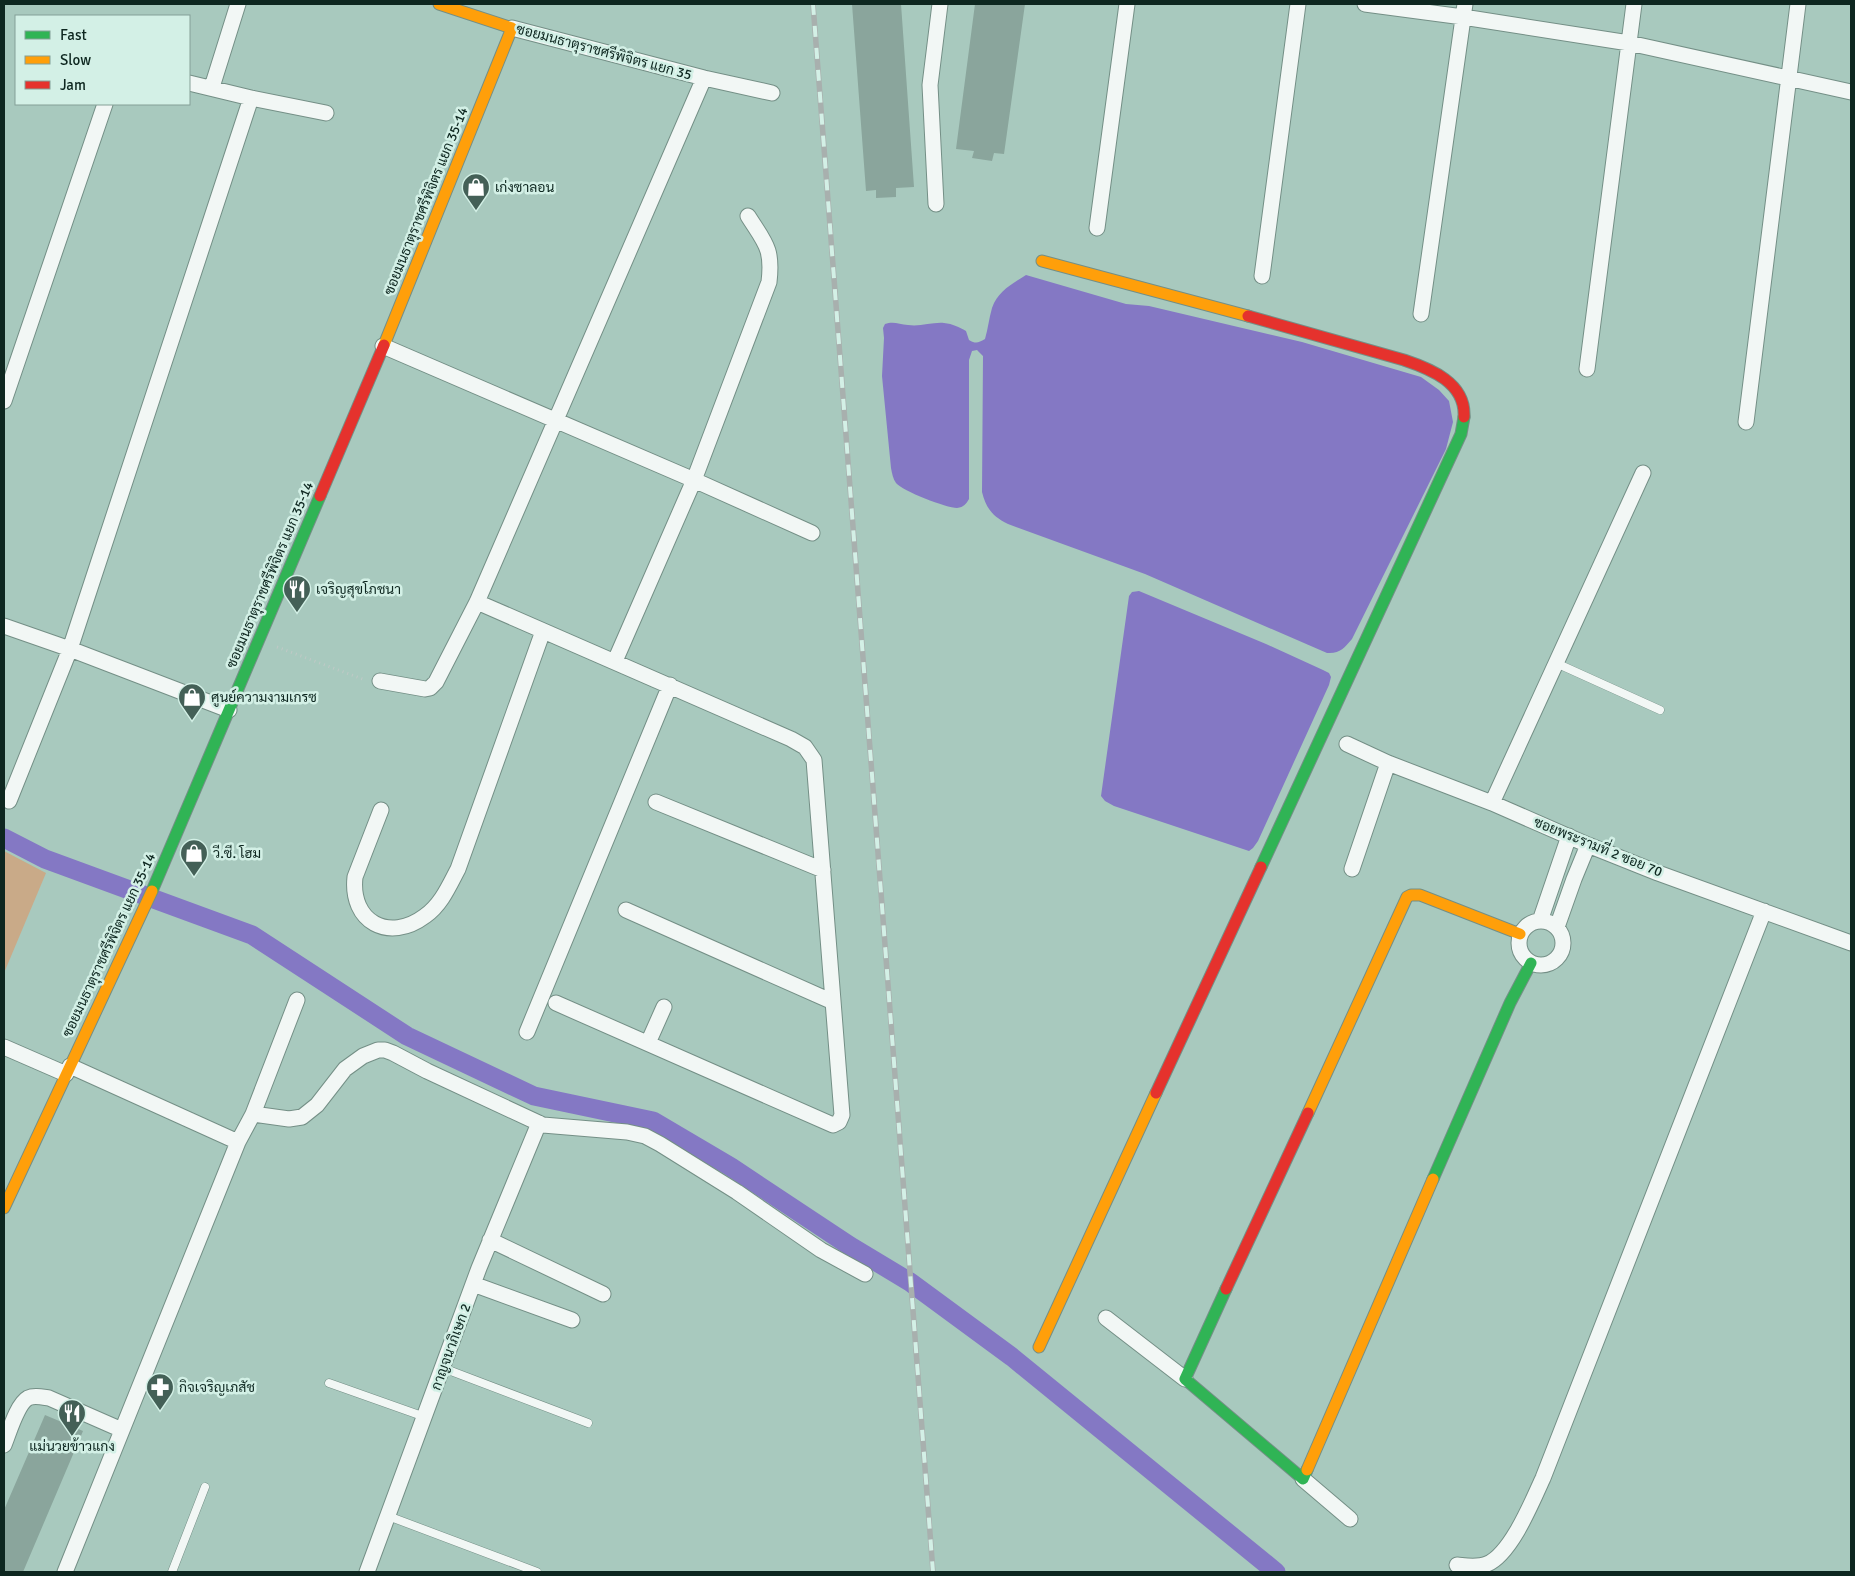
<svg xmlns="http://www.w3.org/2000/svg" width="1855" height="1576" viewBox="0 0 1855 1576" font-family="Signika,Sarabun,sans-serif">
<style>
.green{fill:#c9aa88}
.water{fill:#8478c4}
.lines{fill:none;stroke-linecap:round;stroke-linejoin:round}
.canal{stroke:#8478c4;stroke-width:19}
.building{fill:#8aa59c}
.lane-casing{stroke:#748f86;stroke-width:9}
.street-casing{stroke:#748f86;stroke-width:17}
.fast-casing{stroke:#748f86;stroke-width:13}
.slow-casing{stroke:#748f86;stroke-width:13}
.jam-casing{stroke:#748f86;stroke-width:13}
.path{stroke:#bfc9c6;stroke-width:3;stroke-dasharray:1 4;stroke-linecap:butt}
.lane{stroke:#f2f7f5;stroke-width:8}
.street{stroke:#f2f7f5;stroke-width:15}
.fast{stroke:#30b455;stroke-width:11}
.slow{stroke:#ff9f0a;stroke-width:11}
.jam{stroke:#e5322d;stroke-width:11}
.rail-casing{stroke:#a8b0ae;stroke-width:5.5}
.rail{stroke:#d3f0e6;stroke-width:4;stroke-dasharray:11;stroke-linecap:butt}
.labels{text-anchor:middle;dominant-baseline:central;stroke-width:5;stroke-linejoin:round;paint-order:stroke}
.street-label{font-size:14px;fill:#0e2720;stroke:#d3f0e6}
.poi-label{font-size:14px;fill:#0e2720;stroke:#d3f0e6;text-anchor:start}
</style>
<rect width="100%" height="100%" fill="#a8c9be"/>
<path class="green" d="M4,851L46,873L4,973Z"/>
<path class="water" d="M1026,275L1126,304L1149,306L1302,342L1421,377L1439,390L1449,401L1453,422L1446,449L1352,639C1344,648 1340,654 1327,653L1145,574L1008,524C992,516 986,508 982,492L983,356L977,350L972,351L969,360V499C966,504 964,507 957,508C947,508 902,491 896,483C893,479 892,473 891,468L882,376L884,338L883,328L885,324C893,321 899,324 908,325C920,327 932,322 944,323C953,324 959,327 966,331L969,340C976,344 978,343 985,339C988,329 989,318 992,308C998,291 1012,284 1026,275Z
M1139,591L1266,644L1323,670L1329,673L1331,677L1329,685L1258,841L1253,848L1249,851L1114,806L1105,801L1101,796L1129,596L1132,592Z"/>
<g class="lines">
<path class="canal" d="M4,838L45,859L252,935L407,1036L534,1096L653,1121L731,1167L850,1246L910,1282L1012,1357L1276,1572"/>
</g>
<path class="building" d="M852,4H901L914,187L896,188V197L876,198V190L866,191Z
M975,4H1025L1004,154L994,153L992,161L972,158L974,151L956,149Z
M45,1415L83,1431L23,1572H4V1510Z"/>
<g class="lines">
<g class="lane-casing">
<path id="lane" d="M1556,663L1660,710
M443,1368L588,1423
M329,1383L425,1417
M388,1516L537,1572
M172,1572L205,1487"/>
</g>
<g class="street-casing">
<path id="street" d="M1365,4L1463,17L1629,43L1851,92
M512,28L704,78L772,93
M189,83L251,98L326,113
M212,87L238,4
M936,204L930,85L940,4
M1097,228L1127,4
M1262,276L1298,4
M1421,314L1465,4
M383,346L694,480L812,533
M1587,369L1634,4
M4,401L105,104
M1746,422L1798,4
M477,602L791,739L805,747L814,760L842,1115L839,1122L833,1125L556,1003
M4,626L70,649L229,710
M615,661L694,480L769,282C773,248 765,243 748,216
M380,681L425,689L430,688L436,682L477,602L704,78
M1347,744L1388,763L1492,803L1588,845L1658,873L1851,943
M9,801L70,649L251,98
M656,802L823,870
M1492,803L1643,473
M381,810L355,877C350,922 389,943 425,916C441,905 449,886 458,869L543,631
M1352,869L1388,763
M626,910L833,1002
M1519 943a22 22 0 1 1 44 0a22 22 0 1 1-44 0Z
M1540,921L1569,836
M1557,927L1574,879L1588,845
M527,1032L670,685
M648,1043L664,1007
M4,1047L66,1074
M70,1066L238,1142
M253,1114L289,1119L302,1117L317,1105L345,1069L363,1056L378,1050H385L393,1053L427,1071L543,1125L627,1132L645,1136L660,1144L737,1192L821,1250L865,1274
M490,1240L603,1294
M473,1284L572,1320
M1106,1318L1185,1379
M4,1445C9,1433 17,1404 28,1398C34,1395 42,1397 49,1398L122,1430
M1303,1479L1350,1519
M1457,1565C1467,1566 1477,1568 1487,1564C1511,1554 1532,1502 1543,1478L1764,911
M65,1572L238,1142L253,1114L297,1000
M367,1572L479,1268L539,1123"/>
</g>
<g class="fast-casing">
<path id="fast" d="M1261,867L1461,434L1464,417
M152,891L320,496
M1433,1179L1510,1003L1531,963
M1226,1289L1185,1379L1303,1479L1307,1470"/>
</g>
<g class="slow-casing">
<path id="slow" d="M1042,261L1248,316
M384,345L512,28L439,4
M1308,1113L1407,897L1411,895H1420L1520,934
M4,1208L152,891
M1039,1347L1156,1093
M1307,1470L1433,1179"/>
</g>
<g class="jam-casing">
<path id="jam" d="M1248,316L1404,360C1431,369 1466,383 1464,417
M320,496L384,345
M1156,1093L1261,867
M1226,1289L1308,1113"/>
</g>
<path class="path" d="M277,647L365,680"/>
<use href="#lane" class="lane"/>
<use href="#street" class="street"/>
<use href="#fast" class="fast"/>
<use href="#slow" class="slow"/>
<use href="#jam" class="jam"/>
<g class="rail-casing">
<path id="rail" d="M813,4L933,1572"/>
</g>
<use href="#rail" class="rail"/>
</g>
<defs>
<g id="shop-pin" transform="scale(1.4375)"><path d="M0 17L-7.5 6A9.5 9.5 0 1 1 7.5 6Z" fill="#446057" stroke="#d3f0e6"/><path d="M-5-2.5h2.3a2.7 3.5 0 0 1 5.4 0H5L5.5 6h-11ZM-1.5-2.5h3a1.5 2.3 0 0 0-3 0Z" fill="#fff"/></g>
<g id="restaurant-pin" transform="scale(1.4375)"><path d="M0 17L-7.5 6A9.5 9.5 0 1 1 7.5 6Z" fill="#446057" stroke="#d3f0e6"/><path d="M-5-6h1v4h1v-4h1v4h1v-4h1v5L-1.5 .5V6h-2V.5L-5-1ZM5-6V6H3V1.5H1.5Q1.5-4 5-6Z" fill="#fff"/></g>
<g id="pharmacy-pin" transform="scale(1.4375)"><path d="M0 17L-7.5 6A9.5 9.5 0 1 1 7.5 6Z" fill="#446057" stroke="#d3f0e6"/><path d="M-2-6h4v4h4v4h-4v4h-4v-4h-4v-4h4Z" fill="#fff"/></g>
</defs>
<g fill-rule="evenodd">
<use href="#shop-pin" x="476" y="187"/>
<use href="#restaurant-pin" x="297" y="589"/>
<use href="#shop-pin" x="192" y="697"/>
<use href="#shop-pin" x="194" y="853"/>
<use href="#pharmacy-pin" x="160" y="1387"/>
<use href="#restaurant-pin" x="72" y="1413"/>
</g>
<g class="labels">
<g class="street-label">
<text transform="translate(604 52) rotate(15)">ซอยมนธาตุราชศรีพิจิตร แยก 35</text>
<text transform="translate(426 201) rotate(-68)">ซอยมนธาตุราชศรีพิจิตร แยก 35-14</text>
<text transform="translate(270 575) rotate(-67)">ซอยมนธาตุราชศรีพิจิตร แยก 35-14</text>
<text transform="translate(1598 847) rotate(22)">ซอยพระรามที่ 2 ซอย 70</text>
<text transform="translate(109 945) rotate(-65)">ซอยมนธาตุราชศรีพิจิตร แยก 35-14</text>
<text transform="translate(451 1347) rotate(-70)">กาญจนาภิเษก 2</text>
</g>
<g class="poi-label">
<text x="495" y="187">เก่งซาลอน</text>
<text x="316" y="589">เจริญสุขโภชนา</text>
<text x="211" y="697">ศูนย์ความงามเกรซ</text>
<text x="213" y="853">วี.ซี. โฮม</text>
<text x="179" y="1387">กิจเจริญเภสัช</text>
<text x="72" y="1446" text-anchor="middle">แม่นวยข้าวแกง</text>
</g>
</g>
<rect width="1855" height="1576" fill="none" stroke="#0e2720" stroke-width="10"/>
<rect x="15" y="15" width="175" height="90" fill="#d3f0e6" stroke="#84a097"/>
<rect x="25" y="31" width="25" height="8" fill="#30b455" stroke="#84a097"/>
<text x="60" y="40" font-size="15" fill="#0e2720">Fast</text>
<rect x="25" y="56" width="25" height="8" fill="#ff9f0a" stroke="#84a097"/>
<text x="60" y="65" font-size="15" fill="#0e2720">Slow</text>
<rect x="25" y="81" width="25" height="8" fill="#e5322d" stroke="#84a097"/>
<text x="60" y="90" font-size="15" fill="#0e2720">Jam</text>
</svg>
